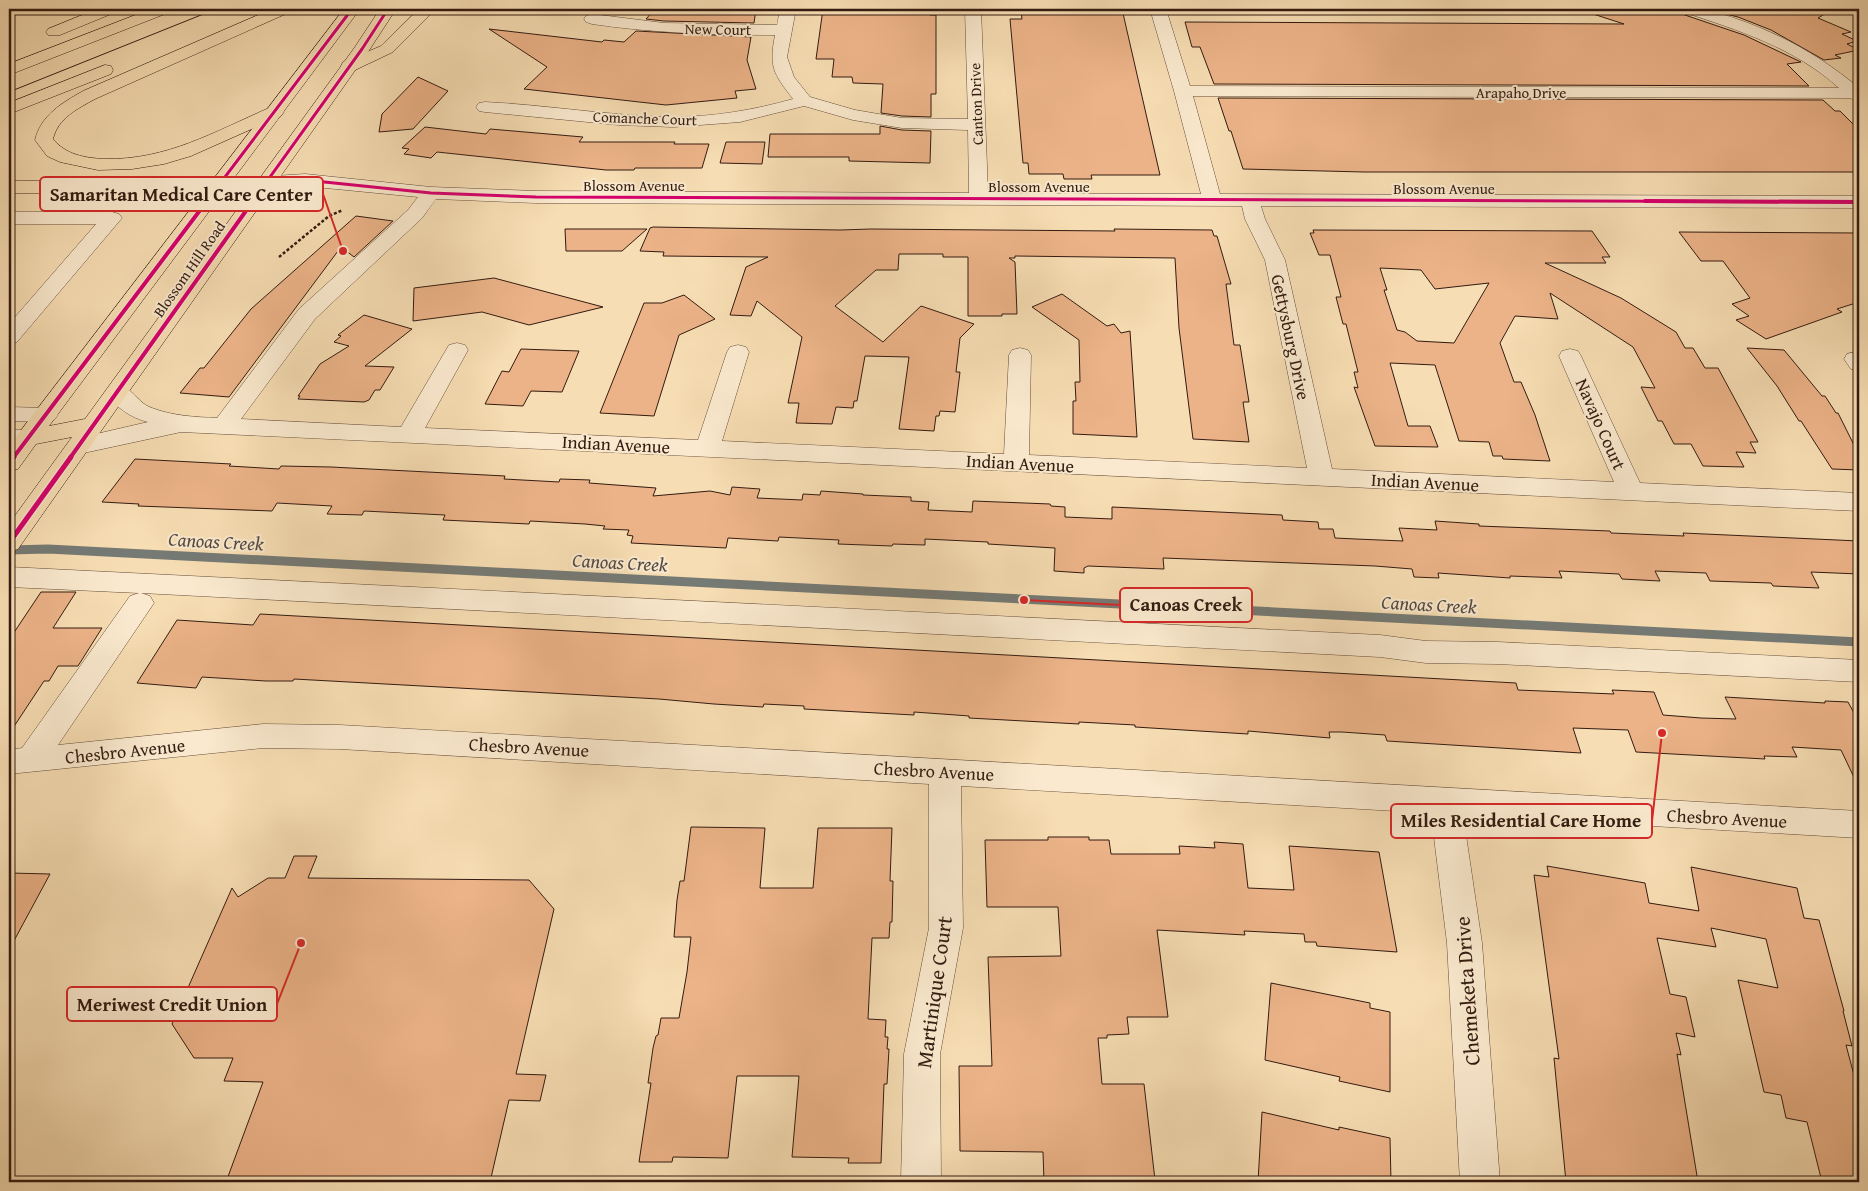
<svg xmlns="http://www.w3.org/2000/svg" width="1868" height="1191" viewBox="0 0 1868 1191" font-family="'Gentium Book Plus',serif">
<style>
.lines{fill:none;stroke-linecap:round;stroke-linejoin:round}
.stream{stroke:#757a75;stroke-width:9}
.building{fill:#ecb388;stroke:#331b11;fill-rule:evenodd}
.minor-casing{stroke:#644c3a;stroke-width:1}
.major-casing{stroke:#331b11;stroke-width:1}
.highway-casing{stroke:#331b11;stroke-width:1}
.path{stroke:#331b11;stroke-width:2.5;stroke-dasharray:3 2;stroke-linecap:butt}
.minor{fill:#fae9ce;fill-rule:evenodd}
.major{fill:#f7ddb3;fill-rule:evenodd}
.highway{fill:#f7ddb3;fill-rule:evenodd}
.tram{stroke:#331b11;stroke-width:1}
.cycleway-far2-casing{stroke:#fae9ce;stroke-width:5}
.cycleway-far1-casing{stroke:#fae9ce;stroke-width:6}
.cycleway-casing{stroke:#fae9ce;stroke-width:8}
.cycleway-far2{stroke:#d6006c;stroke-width:3}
.cycleway-far1{stroke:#d6006c;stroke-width:4}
.cycleway{stroke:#d6006c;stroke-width:5}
.labels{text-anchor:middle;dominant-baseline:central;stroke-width:4;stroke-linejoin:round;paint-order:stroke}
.far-street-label{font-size:15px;fill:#331b11;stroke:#fae9ce}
.street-label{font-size:18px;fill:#331b11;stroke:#fae9ce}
.water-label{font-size:19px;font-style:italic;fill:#544a43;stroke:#fae9ce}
.near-street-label{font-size:21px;fill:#331b11;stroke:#fae9ce}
.leader{fill:none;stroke:#d62828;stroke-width:2}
.callout-dot{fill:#d62828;stroke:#fae9ce;stroke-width:2}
.callout{fill:#fae9ce;stroke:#d62828;stroke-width:2}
.callout-label{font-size:19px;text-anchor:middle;font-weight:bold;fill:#331b11}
</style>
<rect width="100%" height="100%" fill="#f7ddb3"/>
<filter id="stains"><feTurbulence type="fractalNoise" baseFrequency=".004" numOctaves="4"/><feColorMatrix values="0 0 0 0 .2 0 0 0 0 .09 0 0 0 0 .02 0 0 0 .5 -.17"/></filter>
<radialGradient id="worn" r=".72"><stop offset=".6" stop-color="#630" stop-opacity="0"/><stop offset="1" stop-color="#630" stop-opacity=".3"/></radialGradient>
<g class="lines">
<path class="stream" d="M9,550L48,549L1859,642"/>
</g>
<path class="building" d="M655,9H756L754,23L664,21L646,19Z
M823,9H930V15H936V94H931V117L902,116L881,113L883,84L853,83L852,77H832L834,59H816Z
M1082,9H1122L1160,175H1091L1092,179H1064L1063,174H1029L1028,163H1023L1010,19H1022L1021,11H1082Z
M1591,9H1679L1682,14L1744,35L1801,62L1787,64L1809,86L1214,84L1200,47H1192L1185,22L1624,24L1590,13Z
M1705,9H1833L1818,18L1851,32L1842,34L1857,41L1847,44L1859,50L1835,55L1841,58L1824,60L1771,30L1738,17Z
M489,29L602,42L604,40L624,42L636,31L751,37L747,60L756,89L735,91L737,98L666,105L524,89L547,67Z
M418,77L448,91L413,129L379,132L382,114Z
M1218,98L1823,100L1835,111H1840L1859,130V172H1364L1243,169L1231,131H1229Z
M880,126L902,130L931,131L930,163L849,161V157H768L770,134H880Z
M425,127L486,134L490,129L583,137L579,142H675L674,144H709L702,168H635L634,170H606L437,152L431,158L404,154L409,149L402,148Z
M726,142H765L762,164L720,163Z
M356,216L393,221L354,257L341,247L229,397L180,393L200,368H204L251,309Z
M653,227L840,230L871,229L1115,231L1114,229L1212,230L1214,236H1217L1231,284H1226L1234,345H1240L1249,402H1243L1249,442L1193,439L1179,328L1175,258L1015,256V258H1009L1015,262L1017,314H1002V316H968V257H943V254H899L898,270H876L835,306L883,342L921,306L974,324L960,338L956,372H960L955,412L940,411L939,416H936L934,431L899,429L909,357L865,356L857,401H854L853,408L836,407L832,424L796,423L799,403H788L802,337L757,301L751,316L730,315L746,267L768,257L663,256L664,252L640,251L650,228Z
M565,229H647L622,251H566Z
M1313,230L1592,231L1610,257H1602L1606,263H1545L1621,298L1676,332L1685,348H1693L1705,368H1718L1758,442H1750L1756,453L1736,452L1744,467L1703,466L1691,444H1674L1662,421H1658L1641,387L1655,388L1633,347L1550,293L1558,319L1515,316L1500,343L1514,382H1521L1535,415L1550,461L1503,459L1502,456H1493L1489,442L1459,441L1435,365L1390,363L1408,426H1430L1438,447L1375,446L1354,387L1358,388L1354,372H1358L1346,324H1343L1336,297H1341L1330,255H1319L1310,233H1314ZM1380,268L1421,270L1435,289L1489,283L1454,343L1417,341L1405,332L1397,330L1384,290H1387Z
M1679,232L1859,233V302L1837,309L1842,312L1766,339L1736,320L1749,316L1732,304L1750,298L1723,261H1701Z
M494,278L603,307L529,325L482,312L413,321L414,288Z
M1062,294L1107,326L1114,324L1121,333L1130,331L1137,437L1073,434V401H1076L1075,382H1080L1079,340L1032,307Z
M684,295L715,319L679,335L654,416L600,413L644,303H662Z
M364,315L412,329L365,366L394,367L380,390H375L369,400L364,402L298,399L300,396H298L320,364L349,346L334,342L341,336L338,335Z
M1747,348L1784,350L1822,396H1825L1836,413H1838L1859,455V470L1832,469L1801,421H1799L1777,386Z
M521,349L579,351L562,392L531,391L523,406L485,404L502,371L509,372Z
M135,459L231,464L229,466L279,469L281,466L331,467L505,476L504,479L559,482L560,479L590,480L589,483L656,488L653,496L710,491L730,495L732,487L760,489L757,498L802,500L803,494L820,495L821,491L863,494V495L911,497V501L929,502L928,510L972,512L973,501L1050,504L1051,506L1065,507V517L1112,519V507L1282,515L1283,520L1318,522L1319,529H1333L1335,538L1356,539L1403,541L1399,528L1437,530L1435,521L1479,524V526L1610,531L1611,533L1684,536L1683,533L1859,541V574L1811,572L1819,588L1773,586L1771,583L1710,581L1706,573L1655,571L1660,581L1622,579L1619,574L1559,571L1562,578L1510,576V578L1438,573L1439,578L1414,577L1412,569L1375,566L1163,558L1164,569L1088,566L1084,568V573L1054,571L1055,548L988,544V542L925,539V545L893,544L892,546L838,544L839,540L779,537L778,541L728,538L726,548L631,543L633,536L627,535L629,530L603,529L605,526L585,524L530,521L529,524L443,520L445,515L364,511L362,515L327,514L332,506L277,503L272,511L138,506L139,504L102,502Z
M41,592H76L53,628H102L78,666H58L49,681H44L9,734V640Z
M260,614L1516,683L1518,690L1614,694L1612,690L1654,692L1663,715L1701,718L1736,719L1725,697L1825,703V701L1848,702L1859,722V788L1841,750L1792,747L1797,757L1764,756L1765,759L1636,752L1628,730L1573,728L1581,753L1387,741L1385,735L1342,732H1329L1330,738L1248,731V734L1135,727V725L1079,722V724L969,718V716L956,715L914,712V715L804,709V706L764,704L763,707L714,704L659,699L294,679L293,681H266L202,677L196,688L137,683L177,620L253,625Z
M691,827L765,828L760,888H813L818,828H892L890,881H893L892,922H890L889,938H872L868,1019L886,1020L885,1037H888L887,1049H889L887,1084H884L881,1163H848L849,1158L792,1157L799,1076H737L728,1158L673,1157L672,1162H639L651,1083H648L653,1048L656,1036L658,1035L661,1018H679L687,972L691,937H674L677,900L680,881H684Z
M1048,837H1089V840H1109L1111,854H1180L1179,846L1215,848L1214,842L1243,844L1248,888L1294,890L1289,846L1379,852L1397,952L1317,946L1316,942H1305L1304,934L1244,931L1245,935L1157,930L1168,1017H1127L1129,1034L1107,1035V1038H1098L1102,1084H1144L1155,1180L1044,1182L1043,1152L960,1151L959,1066H992L988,957L1061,956L1058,907H987L985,840H1048Z
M294,856H317L308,878L529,880L554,909L516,1074L546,1075L540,1101L509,1100L490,1182H226L263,1082L224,1081L233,1058H194L172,1024L232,888L238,897L268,878H285Z
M1547,866L1645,883L1649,903L1699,911L1691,867L1797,888L1804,918L1819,920L1844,1011H1843L1852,1046L1846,1045L1859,1094V1182H1822L1807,1122L1786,1118L1781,1095L1764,1092L1738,980L1778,988L1766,939L1711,928L1716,947L1657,938L1670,994L1686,997L1695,1037L1676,1033L1681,1055L1677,1054L1698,1182H1566L1554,1058L1559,1059L1534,875L1549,877Z
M9,873L50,874L9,950Z
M1271,983L1370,1003V1008L1390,1012V1092L1339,1081L1340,1077L1265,1060Z
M1262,1112L1339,1130V1127L1390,1138L1391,1182H1258Z"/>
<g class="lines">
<g class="minor-casing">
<path id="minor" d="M780,9H796L787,57L794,77L810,97L855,110L902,118L968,119L965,9H981L988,193L1201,194L1174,91L1150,9H1166L1190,86L1839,88C1795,48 1738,30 1683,12L1681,9C1701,8 1718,13 1737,19C1783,35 1822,57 1859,88V102L1850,98L1193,96L1220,194L1859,196V208L1261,206L1265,219L1285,260L1332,469L1614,482L1559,356L1562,351L1570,349L1578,351L1581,356L1640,483L1859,493V511L181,432L79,454L70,452L67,446L70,440L148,422C131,418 115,407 105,392L109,387C132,381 134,402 152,408C173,416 195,417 217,418L299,309L408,210L418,197L305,186L220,190L213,188L210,184L213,180L305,174L431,187L536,191L969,193L968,130L902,128L853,120L804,106L740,122L673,127L619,125L485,112L479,111L476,107L479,103L485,102C547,105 610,116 672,117C713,117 754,110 793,99C773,73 769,67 775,35C714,35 653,33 592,24L586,22L584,19L586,16L592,14L664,23L777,25ZM436,199L536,203L1242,206L1245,219L1265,260L1307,468L1029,455L1031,355L1028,350L1020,348L1012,350L1009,355L1004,454L722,441L749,352L746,347L738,345L730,347L727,352L698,440L425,428L468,350L465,345L457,343L449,345L446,350L401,427L241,419L315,319L422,218Z
M9,212H112L119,214L122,218L17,342L9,344V324L96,224H9Z
M1855,352L1859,353V371L1851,369L1844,359L1847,354Z
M9,407L46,408L54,410L58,415L54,420L46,422L9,421Z
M9,430H28L37,433L40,438L37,443L28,446H9Z
M9,567L1380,635L1426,641L1498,642L1859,660V682L1498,664L1426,663L1380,657L141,593L150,596L154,603L58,745L263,724L340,725L1859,811V838L1463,815L1482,943L1500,1182H1460L1447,943L1431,813L961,786L963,928L940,1054L941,1182H901L904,1054L929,928V784L340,749L263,748L9,774V750L22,748L130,596L139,593L9,587Z"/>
</g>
<g class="major-casing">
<path id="major" d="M344,9H360L49,426L85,419L355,47L380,9H396L368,52L18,549L9,552V524L72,437L36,444L18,469L9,471V446Z"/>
</g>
<g class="highway-casing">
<path id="highway" d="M97,9H118L116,12L60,35H48L46,32L48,29Z
M151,9H172L170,12L9,75V64Z
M272,9H292L290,12L95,99C77,109 58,118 53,139C66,155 85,158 105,159C167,160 214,132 269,108L275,107L281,108L284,112L281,116L191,156L164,164L132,169L98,170L60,162L47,156L35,140C41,115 62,103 83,91Z
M419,9H436L393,52L355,70H343L341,66L343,62L381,46Z
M105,65L111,66L113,70L111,74L9,114V103Z
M220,178L227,180L230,184L227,188L191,193H9V181H191Z"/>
</g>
<path class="path" d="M279,257L329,216L343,210"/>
<use href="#minor" class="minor"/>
<use href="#major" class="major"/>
<use href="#highway" class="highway"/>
<path class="tram" d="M9,92L216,9"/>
<g class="cycleway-far2-casing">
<path id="cycleway-far2" d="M220,184L305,180L431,193L536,197L1859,202
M206,202L352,9
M252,202L362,49L388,9"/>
</g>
<g class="cycleway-far1-casing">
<path id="cycleway-far1" d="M1645,201L1859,202
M13,458L207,201
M70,458L253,201"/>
</g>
<g class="cycleway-casing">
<path id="cycleway" d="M9,463L14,457
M9,543L71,457"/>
</g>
<use href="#cycleway-far2" class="cycleway-far2"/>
<use href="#cycleway-far1" class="cycleway-far1"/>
<use href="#cycleway" class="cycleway"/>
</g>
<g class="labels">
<g class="far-street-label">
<text transform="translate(718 29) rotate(1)">New Court</text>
<text x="1521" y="92">Arapaho Drive</text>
<text transform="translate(976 104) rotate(-92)">Canton Drive</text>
<text transform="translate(645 118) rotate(2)">Comanche Court</text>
<text x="634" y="185">Blossom Avenue</text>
<text x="1039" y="186">Blossom Avenue</text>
<text x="1444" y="188">Blossom Avenue</text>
<text transform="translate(189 269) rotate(-55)">Blossom Hill Road</text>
</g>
<g class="street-label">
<text transform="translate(1291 337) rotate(78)">Gettysburg Drive</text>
<text transform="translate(1601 424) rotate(66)">Navajo Court</text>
<text transform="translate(616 444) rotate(3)">Indian Avenue</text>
<text transform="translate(1020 463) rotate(3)">Indian Avenue</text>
<text transform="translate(1425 482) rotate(3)">Indian Avenue</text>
<text transform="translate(529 747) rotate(3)">Chesbro Avenue</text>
<text transform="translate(125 751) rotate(-6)">Chesbro Avenue</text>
<text transform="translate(934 771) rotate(3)">Chesbro Avenue</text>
<text transform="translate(1727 818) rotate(3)">Chesbro Avenue</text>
</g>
<g class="water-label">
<text transform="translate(216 541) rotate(3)">Canoas Creek</text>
<text transform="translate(620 562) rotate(3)">Canoas Creek</text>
<text transform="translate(1429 604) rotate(3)">Canoas Creek</text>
</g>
<g class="near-street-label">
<text transform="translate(1467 991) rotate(-94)">Chemeketa Drive</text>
<text transform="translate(934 992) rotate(-82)">Martinique Court</text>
</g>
</g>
<path class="leader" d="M343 251L323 194M1024 600L1120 605M1662 733L1652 821M301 943L277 1004"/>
<g class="callout-dot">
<circle cx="343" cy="251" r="5"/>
<circle cx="1024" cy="600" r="5"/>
<circle cx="1662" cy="733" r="5"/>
<circle cx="301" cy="943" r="5"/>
</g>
<g class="callout">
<rect x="40" y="177" width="283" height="34" rx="5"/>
<rect x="1120" y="588" width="132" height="34" rx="5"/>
<rect x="1391" y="804" width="261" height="34" rx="5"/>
<rect x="67" y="987" width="210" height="34" rx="5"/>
</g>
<g class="callout-label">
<text x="181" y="201">Samaritan Medical Care Center</text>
<text x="1186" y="611">Canoas Creek</text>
<text x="1521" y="827">Miles Residential Care Home</text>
<text x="172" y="1011">Meriwest Credit Union</text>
</g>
<rect width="1868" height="1191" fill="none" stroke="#f7ddb3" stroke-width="30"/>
<rect x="10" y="10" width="1848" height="1171" fill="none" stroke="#331b11" stroke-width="2.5"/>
<rect x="15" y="15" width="1838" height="1161" fill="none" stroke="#331b11"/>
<rect width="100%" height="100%" filter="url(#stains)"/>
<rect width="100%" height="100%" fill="url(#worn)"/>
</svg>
